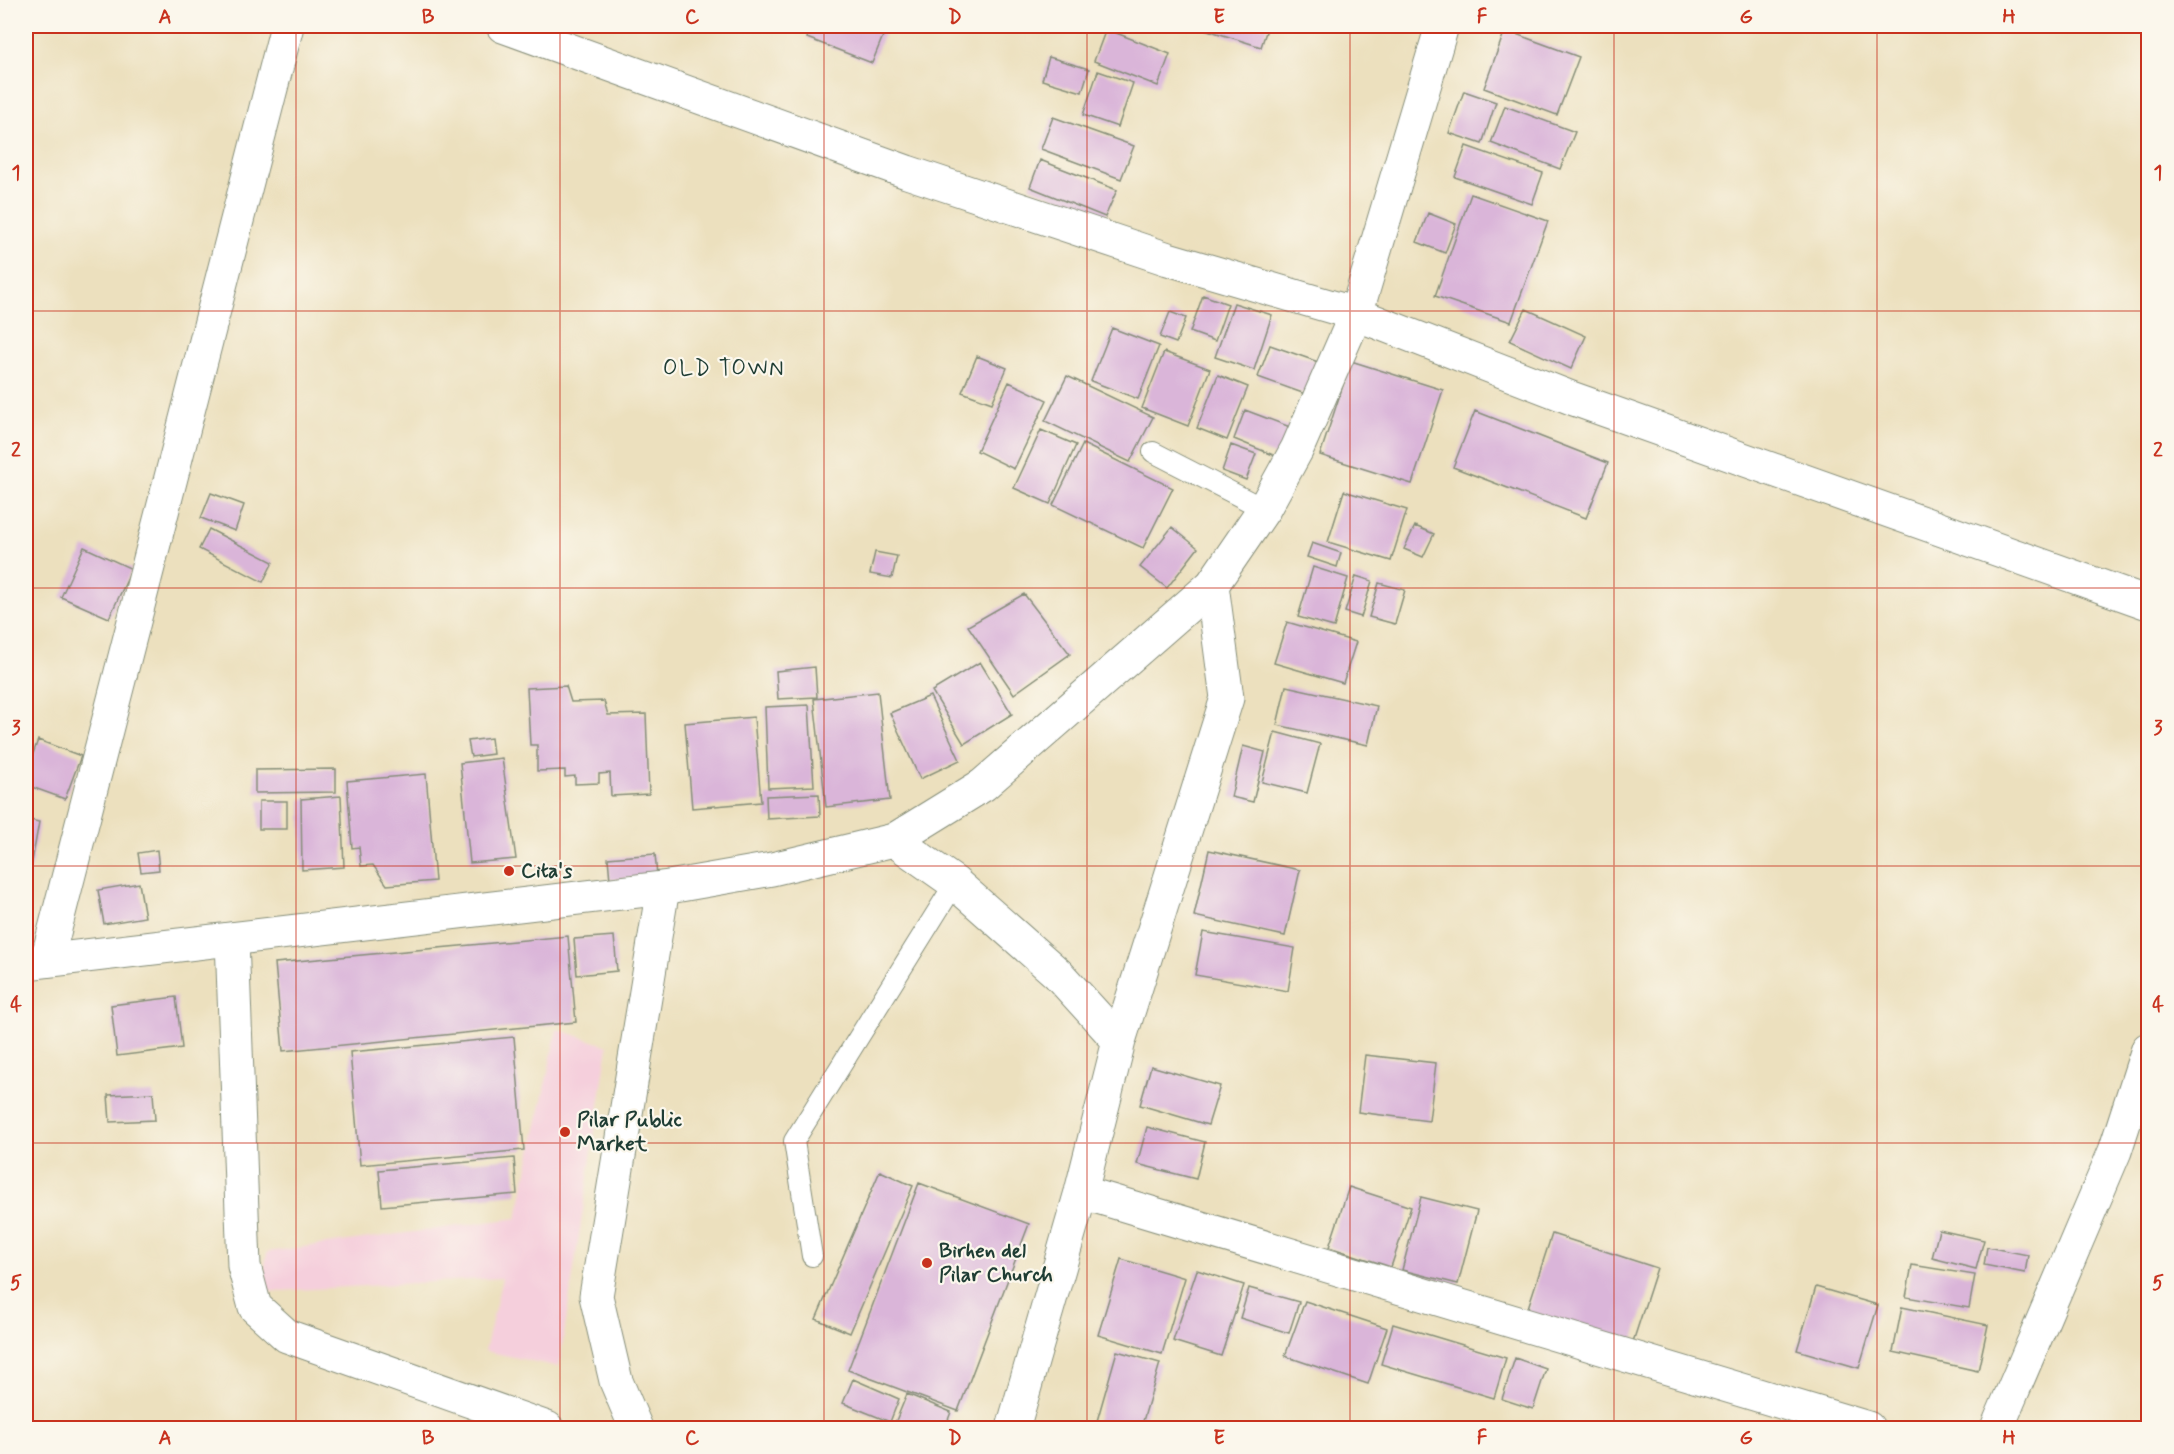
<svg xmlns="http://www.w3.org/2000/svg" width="2174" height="1454" viewBox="0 0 2174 1454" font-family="Mynerve,sans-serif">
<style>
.built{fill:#f5cfdc}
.building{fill:#dab5d9}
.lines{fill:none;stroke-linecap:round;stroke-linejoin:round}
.lane-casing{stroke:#868e79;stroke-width:22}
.street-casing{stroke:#868e79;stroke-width:35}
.secondary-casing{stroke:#868e79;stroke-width:35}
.lane{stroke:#fff;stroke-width:20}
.street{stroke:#fff;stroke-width:33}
.secondary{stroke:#fff;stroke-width:33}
.grid{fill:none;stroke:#c8321e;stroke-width:1.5;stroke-opacity:0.55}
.poi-dot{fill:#c8321e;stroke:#fbf7ec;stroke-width:2}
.labels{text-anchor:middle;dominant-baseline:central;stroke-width:4.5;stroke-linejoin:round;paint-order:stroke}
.poi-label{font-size:21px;font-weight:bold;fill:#1f3d34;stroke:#fbf7ec;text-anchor:start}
.neighbourhood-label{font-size:22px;letter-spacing:1.5px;fill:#1f3d34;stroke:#fbf7ec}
.neatline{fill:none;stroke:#c8321e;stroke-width:2}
.grid-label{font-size:20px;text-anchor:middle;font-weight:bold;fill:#c8321e}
</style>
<rect width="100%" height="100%" fill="#fbf7ec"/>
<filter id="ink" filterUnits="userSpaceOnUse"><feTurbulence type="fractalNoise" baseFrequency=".0167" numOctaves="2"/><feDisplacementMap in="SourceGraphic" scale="12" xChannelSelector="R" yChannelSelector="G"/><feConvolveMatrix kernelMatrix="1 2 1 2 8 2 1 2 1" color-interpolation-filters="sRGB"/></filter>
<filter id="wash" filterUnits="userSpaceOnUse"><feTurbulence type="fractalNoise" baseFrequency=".008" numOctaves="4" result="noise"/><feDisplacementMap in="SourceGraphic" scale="24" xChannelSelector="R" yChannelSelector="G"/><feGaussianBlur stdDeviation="1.35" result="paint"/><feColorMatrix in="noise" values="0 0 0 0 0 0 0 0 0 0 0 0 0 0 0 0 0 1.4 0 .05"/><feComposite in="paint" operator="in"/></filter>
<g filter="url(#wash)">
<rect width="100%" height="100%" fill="#ece0be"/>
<path class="built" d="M557,1029L608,1046L559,1367L485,1351L502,1278L261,1292L267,1252L517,1218Z"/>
<g id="blocks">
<path class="building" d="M811,26H887L872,63L807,38Z
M1195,26H1268L1261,47Z
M1106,29L1170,54L1158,86L1094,61Z
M1505,30L1579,57L1557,115L1484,88Z
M1049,57L1089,69L1082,92L1042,80Z
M1098,71L1133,83L1118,127L1083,115Z
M1464,91L1496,102L1482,144L1449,133Z
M1505,106L1575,132L1560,169L1491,143Z
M1053,117L1134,146L1121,179L1041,149Z
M1466,146L1543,173L1532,204L1455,177Z
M1040,160L1117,190L1105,217L1030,187Z
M1471,194L1548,221L1511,322L1435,296Z
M1428,213L1456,224L1445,253L1417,242Z
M1203,295L1228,304L1215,341L1190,332Z
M1234,303L1272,315L1254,370L1215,357Z
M1526,309L1586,336L1571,369L1510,341Z
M1170,312L1186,318L1176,343L1160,337Z
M1112,328L1159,346L1138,399L1091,381Z
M1270,345L1321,363L1308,395L1258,377Z
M1164,352L1210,369L1188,426L1142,408Z
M977,356L1007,368L992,403L962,392Z
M1351,361L1443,390L1412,484L1320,455Z
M1218,375L1248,387L1227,440L1197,428Z
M1067,376L1153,417L1130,462L1045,421Z
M1009,382L1047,400L1014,469L977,451Z
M1245,410L1290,427L1278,457L1234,439Z
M1475,411L1608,463L1586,518L1453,467Z
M1041,430L1076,445L1050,504L1014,488Z
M1083,444L1173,488L1143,548L1053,505Z
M1231,445L1256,454L1246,480L1222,471Z
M1344,491L1407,510L1391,561L1328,542Z
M211,493L244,505L235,531L201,518Z
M1415,526L1434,534L1423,557L1404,549Z
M1172,527L1198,548L1167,588L1140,567Z
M209,529L273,562L263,582L199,549Z
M1312,543L1341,553L1337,567L1307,557Z
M84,547L132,569L109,618L61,597Z
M875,552L897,556L892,578L870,574Z
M1313,567L1348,578L1334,627L1298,617Z
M1356,576L1372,581L1361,617L1345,612Z
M1379,583L1405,590L1395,624L1369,617Z
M1024,594L1070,654L1014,694L968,626Z
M1287,622L1356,642L1343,683L1274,663Z
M980,662L1012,714L964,744L932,691Z
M815,667L817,697L778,699L776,671Z
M566,686L571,702L604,701L608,715L646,714L649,794L611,796L610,773L599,774V783L575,784V776L565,777V770L537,771V745H530L527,688Z
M1286,686L1377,706L1368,745L1277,725Z
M878,692L890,800L826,807L814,699Z
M930,696L960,760L920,779L890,713Z
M809,705L814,786L768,788L765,707Z
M754,717L761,802L692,808L685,723Z
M1275,732L1320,744L1307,793L1262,782Z
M491,738L493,754L471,757L468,741Z
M38,740L81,756L65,799L26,785V773Z
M1243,746L1265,752L1253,802L1231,797Z
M502,758L516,859L470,863L460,763Z
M336,769V792L255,793V770Z
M426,774L435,881L387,885L373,865L361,866L359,847L352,848L347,781Z
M819,794L820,816L767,819L766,796Z
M341,796L344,867L302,870L301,799Z
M259,801H287V829H259Z
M26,819L39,822L27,890H26Z
M157,850L159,870L141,872L138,853Z
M1209,850L1300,870L1285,936L1194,916Z
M655,854L657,876L610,880L608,858Z
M139,883L145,917L104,924L98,890Z
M1203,932L1295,948L1288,991L1195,975Z
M568,936L576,1022L283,1051L275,963Z
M614,936L617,971L577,975L574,939Z
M176,997L182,1048L117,1056L111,1005Z
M514,1037L524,1150L360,1165L350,1052Z
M1365,1055L1436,1063L1429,1121L1358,1112Z
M1151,1066L1220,1086L1208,1125L1140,1105Z
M153,1093L155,1120L110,1122L108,1095Z
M1147,1127L1205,1142L1196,1179L1137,1164Z
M514,1158L517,1194L382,1206L379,1170Z
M880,1171L913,1186L850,1333L816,1319Z
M919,1183L1029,1224L958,1411L848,1370Z
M1349,1187L1411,1207L1391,1267L1329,1247Z
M1421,1197L1477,1211L1458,1284L1402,1270Z
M1939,1230L1984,1240L1976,1269L1932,1258Z
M1552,1234L1657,1268L1630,1351L1525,1317Z
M1987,1247L2028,1255L2025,1273L1984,1265Z
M1121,1259L1185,1278L1162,1354L1098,1335Z
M1912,1265L1975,1275L1969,1308L1906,1297Z
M1197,1270L1244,1285L1221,1356L1173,1341Z
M1816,1287L1878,1305L1859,1368L1797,1350Z
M1249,1288L1299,1302L1289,1333L1240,1318Z
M1305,1301L1387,1328L1368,1384L1285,1356Z
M1902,1307L1988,1325L1978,1371L1893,1352Z
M1393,1324L1506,1358L1494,1398L1381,1364Z
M1117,1351L1160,1363L1141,1428H1095Z
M1515,1358L1546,1369L1533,1409L1502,1399Z
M853,1379L899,1399L890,1422L843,1403Z
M907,1394L951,1412L945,1428H893Z"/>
</g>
</g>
<g filter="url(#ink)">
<use href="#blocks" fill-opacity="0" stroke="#868e79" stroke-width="1.5"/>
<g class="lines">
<g class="lane-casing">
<path id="lane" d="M1153,452L1264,509
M812,1256L794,1141L955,883"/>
</g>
<g class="street-casing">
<path id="street" d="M503,26L907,172L1168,259L1356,314L1574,399L2148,603
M894,840L955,883L1058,974L1119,1041
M232,939L244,1266L255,1307L287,1336L547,1428
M47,960L287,26
M1081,1192L1868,1428
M636,1428L616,1381L596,1296L663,888
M1013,1428L1081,1192L1119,1041L1227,698L1212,585"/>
</g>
<g class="secondary-casing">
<path id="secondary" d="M26,963L663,888L772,869L894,840L983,785L1212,585L1264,509L1297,449L1356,314L1442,26
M1997,1428L2115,1151L2148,1049"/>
</g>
<use href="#lane" class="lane"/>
<use href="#street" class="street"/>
<use href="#secondary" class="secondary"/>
</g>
</g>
<path class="grid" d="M296,26V1428M560,26V1428M824,26V1428M1087,26V1428M1350,26V1428M1614,26V1428M1877,26V1428M26,311H2148M26,588H2148M26,866H2148M26,1143H2148"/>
<g class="poi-dot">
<circle cx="509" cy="871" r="6"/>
<circle cx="565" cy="1132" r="6"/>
<circle cx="927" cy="1263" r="6"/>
</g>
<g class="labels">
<g class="poi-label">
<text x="521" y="871">Cita's</text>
<text x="577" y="1120">Pilar Public<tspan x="577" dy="24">Market</tspan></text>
<text x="939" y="1251">Birhen del<tspan x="939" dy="24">Pilar Church</tspan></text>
</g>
<g class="neighbourhood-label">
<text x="724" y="369">OLD TOWN</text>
</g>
</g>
<rect width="2174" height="1454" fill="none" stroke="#fbf7ec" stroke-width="66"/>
<rect x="33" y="33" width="2108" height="1388" class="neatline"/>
<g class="grid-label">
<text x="165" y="23">A</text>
<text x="428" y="23">B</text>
<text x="692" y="23">C</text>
<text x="955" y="23">D</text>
<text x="1219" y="23">E</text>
<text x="1482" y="23">F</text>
<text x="1746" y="23">G</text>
<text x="2009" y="23">H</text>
<text x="16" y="179">1</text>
<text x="2158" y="179">1</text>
<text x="16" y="456">2</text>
<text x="2158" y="456">2</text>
<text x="16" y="734">3</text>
<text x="2158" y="734">3</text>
<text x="16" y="1011">4</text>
<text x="2158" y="1011">4</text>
<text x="16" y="1289">5</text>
<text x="2158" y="1289">5</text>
<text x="165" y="1444">A</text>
<text x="428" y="1444">B</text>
<text x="692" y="1444">C</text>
<text x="955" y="1444">D</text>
<text x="1219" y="1444">E</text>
<text x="1482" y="1444">F</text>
<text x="1746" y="1444">G</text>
<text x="2009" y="1444">H</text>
</g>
</svg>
